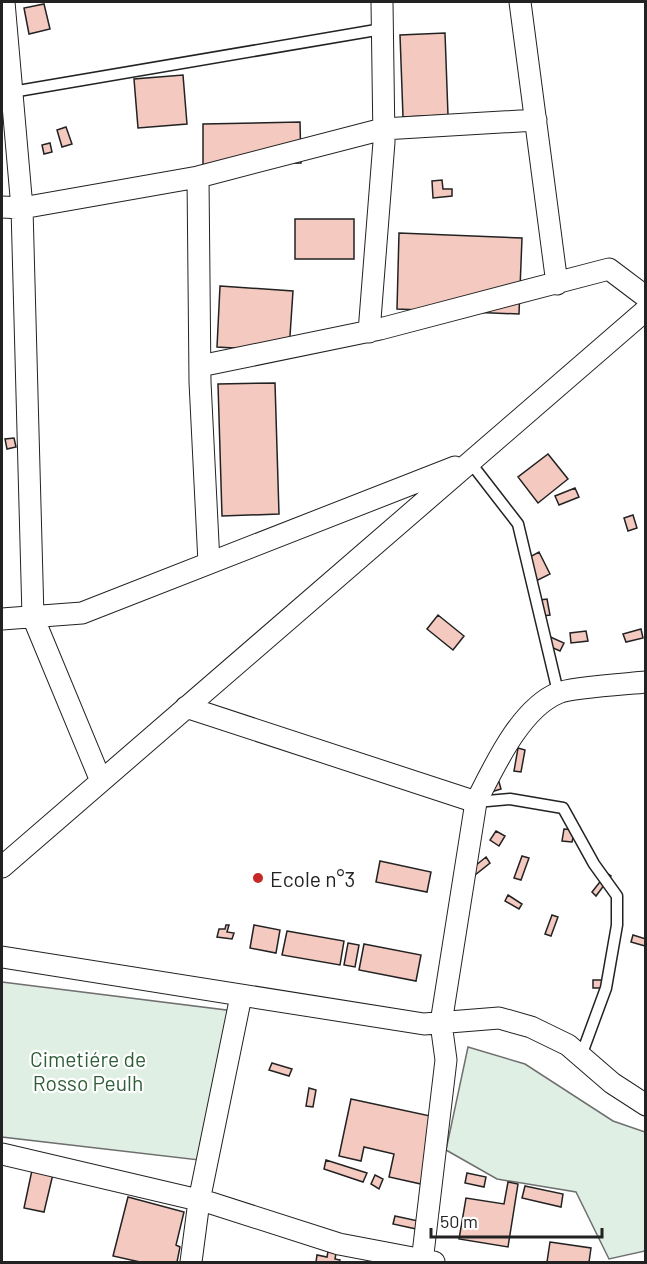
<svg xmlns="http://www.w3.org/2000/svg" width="647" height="1264" viewBox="0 0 647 1264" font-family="Barlow,sans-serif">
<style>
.green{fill:#e0efe3;stroke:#6f6f6f;stroke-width:1.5}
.building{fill:#f3c9c0;stroke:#222;stroke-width:1.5}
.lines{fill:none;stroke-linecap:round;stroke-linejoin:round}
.lane-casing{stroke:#222;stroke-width:13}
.street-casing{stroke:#222;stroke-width:23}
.lane{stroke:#fff;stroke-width:10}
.street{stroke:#fff;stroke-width:21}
.poi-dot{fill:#c62828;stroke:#fff;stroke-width:2}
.labels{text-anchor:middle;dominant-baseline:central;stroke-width:4.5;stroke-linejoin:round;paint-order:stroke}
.poi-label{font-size:21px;fill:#222;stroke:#fff;text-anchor:start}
.park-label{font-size:21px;fill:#2f5e38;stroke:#fff}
</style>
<rect width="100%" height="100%" fill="#fff"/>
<path class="green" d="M2,982L234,1011L199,1160L2,1137Z
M468,1047L525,1064L613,1121L645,1132V1251L609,1259L576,1192L497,1179L446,1150Z"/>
<path class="building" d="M44,4L50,29L29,34L24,8Z
M445,33L448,115L403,117L400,35Z
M183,75L187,124L138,128L134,79Z
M300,122L301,163L203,165V124Z
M66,127L72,144L62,147L57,130Z
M50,143L52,152L44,154L42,145Z
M442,180L443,189H452V196L433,198L432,181Z
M295,219H354V259H295Z
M399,233L522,238L519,314L397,309Z
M220,286L293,291L289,351L217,347Z
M275,383L279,514L222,516L218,384Z
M14,438L16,447L7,449L5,439Z
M548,454L568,479L538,503L518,477Z
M575,488L579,497L559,505L555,496Z
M633,515L637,528L628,531L624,518Z
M539,552L550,574L534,582L524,560Z
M547,599L550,615L543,616L540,600Z
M438,615L464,636L453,650L427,629Z
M641,629L643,638L626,642L623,634Z
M586,631L588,641L571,643L570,633Z
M546,635L564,643L560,651L542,643Z
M518,748L525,750L521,772L514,771Z
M499,782L501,789L481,795L478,788Z
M564,829L575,830L572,842L562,841Z
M496,831L505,836L499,846L490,840Z
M522,856L529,858L521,880L514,878Z
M486,857L490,863L475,875L470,870Z
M380,861L431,872L427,892L376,882Z
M607,873L611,876L596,896L592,892Z
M508,895L522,904L519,909L505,901Z
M552,915L558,917L551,936L545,934Z
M226,925H229L227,932L234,933L232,939L217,937L219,929H225Z
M254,925L280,930L276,953L250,948Z
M287,931L344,941L340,965L282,955Z
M633,935L646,939L645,946L631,942Z
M348,943L359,945L355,967L344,965Z
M364,944L421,955L416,981L359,970Z
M593,980H606V988H593Z
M272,1063L292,1069L289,1076L269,1070Z
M309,1088L316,1090L313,1107L306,1106Z
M351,1099L435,1117L421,1184L389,1177L394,1154L364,1147L361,1161L339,1156Z
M326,1160L367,1173L363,1182L324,1169Z
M32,1170L53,1174L44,1212L24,1208Z
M467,1173L486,1177L484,1187L465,1183Z
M375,1175L383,1179L379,1189L371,1184Z
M508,1182L518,1184L508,1247L459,1239L466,1198L504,1204Z
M525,1186L563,1194L561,1207L522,1198Z
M128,1197L184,1212L176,1245L180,1247L177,1262H140L113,1256Z
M395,1216L423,1222L421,1230L393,1224Z
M550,1242L591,1248L589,1262H547Z
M329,1246L337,1248L335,1259L340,1260L339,1262H316L317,1255L327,1257Z"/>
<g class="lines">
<g class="lane-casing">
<path id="lane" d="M12,92L382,29
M470,462L518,524L558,692
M476,802L510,799L563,808L594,864L617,896V925L606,988L581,1056"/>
</g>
<g class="street-casing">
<path id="street" d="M4,2L22,208L33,617L101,781
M520,2L557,284
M198,177L200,382L209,563
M2,207L22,208L198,177L383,129L536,120
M369,332L384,142L382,2
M200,366L380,329L609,269L646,297
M2,619L82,613L455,467
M186,707L476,802L441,1023L446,1060L422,1262
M476,802C494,767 520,709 558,693C572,687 627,684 646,682
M2,867L646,310
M2,957L424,1024L499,1018L531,1027L568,1045L612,1083L646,1105
M2,1154L211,1203L339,1244L434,1262
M191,1262L199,1201L241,996"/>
</g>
<use href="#lane" class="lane"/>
<use href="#street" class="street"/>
</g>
<circle class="poi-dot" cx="258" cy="878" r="6"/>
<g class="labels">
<g class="poi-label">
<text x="270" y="878">Ecole n°3</text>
</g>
<g class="park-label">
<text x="88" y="1058">Cimetiére de<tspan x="88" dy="24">Rosso Peulh</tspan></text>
</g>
</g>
<rect width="647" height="1264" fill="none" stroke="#222222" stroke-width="6"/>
<path d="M431 1228v9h171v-9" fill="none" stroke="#222222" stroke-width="3"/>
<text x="440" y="1228" font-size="18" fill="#222222" stroke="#ffffff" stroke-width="4.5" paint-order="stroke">50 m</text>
</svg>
